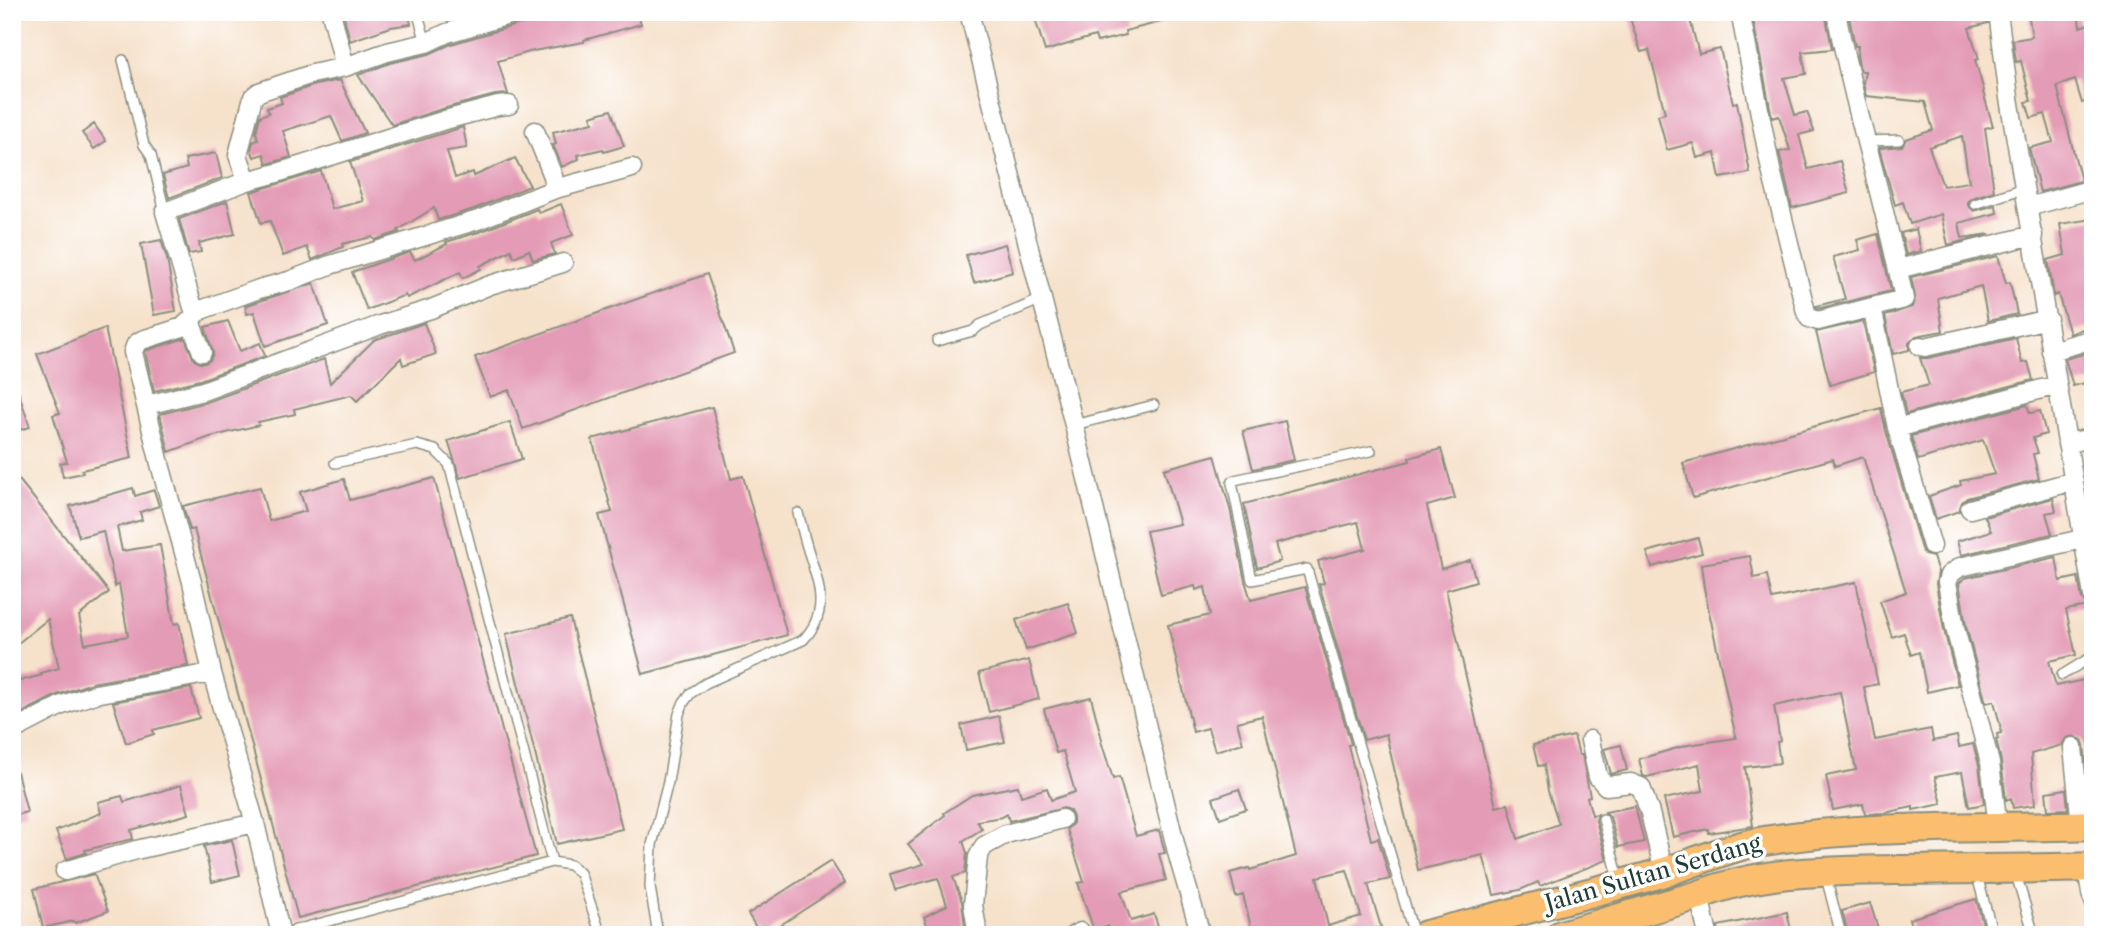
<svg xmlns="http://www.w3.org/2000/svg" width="2105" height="947" viewBox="0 0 2105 947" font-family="'Libre Caslon Text',serif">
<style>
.building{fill:#e49bb6;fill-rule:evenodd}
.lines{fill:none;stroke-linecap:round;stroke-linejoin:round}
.service-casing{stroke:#8a8f7f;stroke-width:12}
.minor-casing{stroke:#8a8f7f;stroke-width:21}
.trunk-casing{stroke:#8a8f7f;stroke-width:32}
.service{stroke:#fff;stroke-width:9}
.minor{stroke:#fff;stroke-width:18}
.trunk{stroke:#fbbe6e;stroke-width:28}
.labels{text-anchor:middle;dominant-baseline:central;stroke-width:7;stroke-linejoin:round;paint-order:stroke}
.street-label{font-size:23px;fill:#1f3d34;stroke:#fff}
</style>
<rect width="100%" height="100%" fill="#fff"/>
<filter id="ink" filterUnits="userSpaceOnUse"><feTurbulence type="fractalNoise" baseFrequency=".0143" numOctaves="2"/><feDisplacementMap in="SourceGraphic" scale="14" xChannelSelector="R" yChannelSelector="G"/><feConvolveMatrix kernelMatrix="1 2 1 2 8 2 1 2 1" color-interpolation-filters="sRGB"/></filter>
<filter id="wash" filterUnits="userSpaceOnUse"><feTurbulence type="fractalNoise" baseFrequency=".00686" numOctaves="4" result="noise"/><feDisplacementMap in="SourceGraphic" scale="28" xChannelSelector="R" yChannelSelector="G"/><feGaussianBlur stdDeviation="1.57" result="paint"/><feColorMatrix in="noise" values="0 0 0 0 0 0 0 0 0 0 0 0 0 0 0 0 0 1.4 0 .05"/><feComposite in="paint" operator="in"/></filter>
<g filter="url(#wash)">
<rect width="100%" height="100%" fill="#f6e1ca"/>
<g id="blocks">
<path class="building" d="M343,12H408L411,24L391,27L350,41Z
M569,12H637L641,24L584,40V42L533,51L498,61L508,94L495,95L442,109L392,125L358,75L390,63L429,54L451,44L516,25Z
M1033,12H1180L1181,17L1125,31L1126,35L1097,42L1095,36L1045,51Z
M1628,12H1688L1699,54L1720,49L1733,103L1737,102L1750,173L1720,178L1715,153L1697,158L1693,143L1667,150L1658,115L1665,113L1649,50L1641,52Z
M1786,12H1825L1832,49L1802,52L1806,74L1784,78L1795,115L1807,112L1814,131L1799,135L1808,169L1840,161L1849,193L1792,208L1779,152L1790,150L1779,116L1772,118L1753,20Z
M1914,12H1987L1988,23L1969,28L1979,59L1975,60L1984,91L1983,92L1993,126L1985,128L1994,191L1972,198L1968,202V205L1974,211L1996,205L1997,213L1959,223L1962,238L1990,234L1948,245L1941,214L1910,224L1903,202L1895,205L1879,148L1902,146L1906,139L1933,130L1925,102L1866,96L1863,83L1865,71H1860L1857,55L1858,46H1855L1849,18L1895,17ZM1962,136L1969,182L1943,186L1929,147Z
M2028,12H2078L2080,27L2093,23V99L2082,103L2075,80L2057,86L2081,181L2040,192L2029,148L2053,142L2045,114L2031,118L2026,102L2031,101L2021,61L2016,62L2013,40L2032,37Z
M340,80L365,133L342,141L331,116L283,131L291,157L267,164L264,154L254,157L251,149L253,142L258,140L256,132L260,116L269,113L267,108L282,103L280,97L315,85Z
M611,110L624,146L604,152L603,149L578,155L579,159L562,167L553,145L556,144L553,132L593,122L591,116Z
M94,124L106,141L94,149L82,133Z
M463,127L467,148L447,151L455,178L473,172L474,176L515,158L530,186L474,209L438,220L434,208L398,230L399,232L375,240L372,237L342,244L343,247L312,260L307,247L283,256L270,221L261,223L251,192L321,171L332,209L363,201L350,162Z
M216,153L222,178L169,198L163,175L187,168L185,159Z
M227,201L235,234L199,243L201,252L189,254L179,219Z
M561,204L573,235L551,243L555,254L533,260L529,250L514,257L511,250L480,266L481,269L463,278L460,272L407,298L405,295L367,310L352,272L410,252L415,260L447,244L446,242L482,231L537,209L539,213Z
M2093,219V325L2070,334L2058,294L2054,296L2048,260L2065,255L2060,224Z
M1916,229L1921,251L1906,255L1901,233Z
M1878,234L1891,291L1817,309L1816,306L1845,299L1833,257L1860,250L1857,240Z
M161,240L167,259L176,311L154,315L141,244Z
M1005,244L1013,272L974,283L966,255Z
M1998,256L2006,283L2010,282L2017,314L1988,321L1981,286L1938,298L1943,331L1916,336L1909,343V350L1893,354L1885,316L1912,307L1915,297L1911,277Z
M707,274L734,353L523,429L509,390L490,397L475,357Z
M314,283L328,325L265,346L254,312L247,314L245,306Z
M228,321L240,351L260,343L265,356L200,380L154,391L145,351L185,338L194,360L200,363H205L210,360L213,353L205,327Z
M1863,321L1874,372L1830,385L1816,332Z
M424,323L436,354L403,365L401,358L357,401L351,395L294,409L295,414L258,422L259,425L210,437L169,452L160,414L207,402L324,359L330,383L374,340Z
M105,328L132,458L82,470L83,473L63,477L60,463L67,462L53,415L60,413L37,354Z
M2016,338L2022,363L2028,362L2033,380L1906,414L1901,392L1929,385L1920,358H1928Z
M2090,352L2093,361V381L2073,386L2065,359Z
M12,382H15L30,427L12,432Z
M2027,405L2030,413L2040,411L2046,434L2033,438L2038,453L2033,454L2039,479L1967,498L1962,502L1959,511L1936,519L1929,496L1961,485L1960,481L1995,474L1983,440L1918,460L1911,436Z
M712,407L731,479L743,476L787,635L643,674L599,515L612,512L592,439Z
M1881,408L1886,431L1921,549L1925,555L1933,557L1938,572L1936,584L1944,630L1958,685L1927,692L1919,652L1911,655L1904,633L1892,637L1880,601L1906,592L1863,457L1835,466L1833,459L1693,498L1683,463Z
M1285,421L1294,460L1253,469L1243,431Z
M510,422L522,459L460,478L448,441Z
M1441,449L1455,498L1427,506L1441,569L1470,560L1476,581L1446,590L1496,807L1508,804L1518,839L1559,824L1548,791L1544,765L1538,766L1533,745L1574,736L1579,755H1582L1587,781L1590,796L1587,797L1592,815L1598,814L1596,821L1607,860L1540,886L1538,882L1520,890L1494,895L1483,855L1418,870L1386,734L1364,740L1319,584L1324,583L1318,561L1365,549L1358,522L1275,544L1280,561L1257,568L1244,504L1410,461L1409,458Z
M1215,455L1230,509L1245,581L1251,600L1305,587L1351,744L1348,745L1371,840L1378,838L1390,879L1368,884L1381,927L1355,935H1253L1243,895L1236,897L1230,873L1249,868L1250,870L1296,856L1262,716L1237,722L1243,743L1215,751L1208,728L1193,732L1168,625L1210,615L1205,587L1196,590L1195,586L1161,595L1146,531L1180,524L1164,469ZM1347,870L1361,916L1328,926L1317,877Z
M12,471L109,592L79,616L85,644L128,636L119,584L115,587L103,531L79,537L70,506L133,488L135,496L154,490L159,506L140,512L142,520L117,527L122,551L160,545L174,624L179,623L188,666L92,683L57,695L12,718V683L42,675L41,673L59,668L48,619L12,648Z
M434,478L536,856L298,918L194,529L190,530L183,506L260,487L269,521L306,511L300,492L344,479L350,500Z
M2053,498L2056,511L2046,513L2052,534L1961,555L1957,541L1991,531L1985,517Z
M1698,538L1702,553L1652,567L1647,552Z
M1750,556L1754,578L1767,575L1772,599L1856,582L1878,684L1864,687L1875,740L1931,729L1933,741L1957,736L1959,747L1973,744L1979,765L1984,804L1969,807L1962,772L1935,777L1942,804L1913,810V807L1884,813L1865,814L1863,804L1833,810L1826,776L1856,770L1840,692L1774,706L1780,741L1777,742L1780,763L1745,767L1753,826L1709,833L1708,829L1673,837L1664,799L1703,791L1699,764L1647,777L1643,776L1639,759L1688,745L1736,738L1704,588L1701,564Z
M2056,557L2060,581L2078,577L2082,599L2088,606L2066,610L2076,655L2049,661L2056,686L2093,678V808H2091L2084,745L2082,740L2073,736L2066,738L2062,745L2031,754L2035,805L2013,808L2011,798L2006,800L2001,761L1996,739H1998L1997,734L2002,733L1994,701L1986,703L1966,626L1959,583L1965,578Z
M1068,603L1078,633L1026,650L1016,620Z
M570,618L622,829L557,844L506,634Z
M1029,660L1039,699L989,712L979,673Z
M191,688L199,718L153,730L154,734L126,743L113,702Z
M1091,697L1102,740L1101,741L1113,779L1119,777L1136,836L1159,830L1165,853L1159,854L1166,880L1121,892L1131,921L1154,914L1161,935H1099V932L1109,929L1108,926L1094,931L1078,883L1084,882L1067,829L1073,823V817L1070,811L1064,808L1009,821L1007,814L1002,817L977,821L982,829L963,841L967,853L965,873L953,877L962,902L966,935H931L924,917L947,905L938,878L895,890L890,874L924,864L908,844L945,815L944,813L972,795L1018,786L1021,796L1047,788L1051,800L1075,792L1063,751L1056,753L1044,709Z
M999,716L1005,742L966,750L961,725Z
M1621,745L1627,770L1611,774L1604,749Z
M17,772L27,812L12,816V773Z
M181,785L189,814L131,830L133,839L85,850L86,853L67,859L56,831L101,813L98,802L122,796L124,802Z
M1239,789L1246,809L1220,818L1213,798Z
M2066,789L2068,809L2048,810L2046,792Z
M1635,806L1644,842L1618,847L1610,817L1605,812Z
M232,840L240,875L212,882L204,846Z
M831,861L845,883L765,935H761L748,914Z
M94,874L108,911L75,923L74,921L43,928L34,889Z
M1976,899L1986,935H1914L1909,919Z
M1870,903L1880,935H1848L1842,911Z
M1787,912L1792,935H1719L1718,926Z"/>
</g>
</g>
<g filter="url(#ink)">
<use href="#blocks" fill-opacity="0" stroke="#8a8f7f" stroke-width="2"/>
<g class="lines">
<g class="service-casing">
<path id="service" d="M418,14L426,43
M123,60L144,145L151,155L165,212
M1867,141L1899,140
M1975,204L2025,188
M937,341L973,331L980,325L1042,299
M1074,425L1154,405
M1371,451L1234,480L1232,483L1252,580L1307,569L1414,935
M335,463L417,445L435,450L449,464L552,862
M2062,675L2093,656
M1603,819L1620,883
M2015,871L2034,935
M1976,872L1993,935
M2083,872L2087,896L2093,911
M1826,877L1841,935
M295,930L552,862L570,865L580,873L601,935
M658,935L650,887L652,845L668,782L679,714L684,702L691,693L706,683L803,640C829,613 820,588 810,556C805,542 802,527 798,513"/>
</g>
<g class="minor-casing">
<path id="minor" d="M331,12L345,67
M969,12L1074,425L1178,856L1201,935
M1740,12L1771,170L1806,312L1809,318L1818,321L1904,299C1885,202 1854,109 1836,12
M1998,12L2009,98L2093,596
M535,131L553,176L555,189
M247,181L238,155L253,97L259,92L312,74L345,67L387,52L426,43L447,33L519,12
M2028,207L2093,189
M1898,269L2033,235
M1872,307L1897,428L1932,546
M195,314L165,212L247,181L277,173L445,120L498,106L509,105
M190,321L202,352
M1920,346L1925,347L2048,319
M2051,351L2093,339
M147,405L203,391L380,325L431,309L490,285L563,263
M1897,428L2057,385
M2067,444L2093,437
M1970,509L2074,481
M12,731L62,705L95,694L212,673
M1590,740L1598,777L1606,786L1631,783L1641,787L1650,813L1664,872
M2073,747L2081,826
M1998,827L1990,763L1955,628L1947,582L1949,575L1960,567L2082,539
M65,871L136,850L255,823
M1699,895L1708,935
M281,935L255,823L212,673L192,582L160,464L133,352L136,344L142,340L183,327L201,310L259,289L289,281L330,265L478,220L555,189L632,168
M978,935L973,905L978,857L984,846L1006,834L1062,819
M1074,935L1081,932"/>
</g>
<g class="trunk-casing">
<path id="trunk" d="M1426,935C1504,915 1581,896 1658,874C1693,864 1727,847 1764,841C1869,824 1986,829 2093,825
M1561,935L1699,895C1761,870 1829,871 1895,870C1961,869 2027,869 2093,867"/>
</g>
<use href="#service" class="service"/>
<use href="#minor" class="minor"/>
<use href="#trunk" class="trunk"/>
</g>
</g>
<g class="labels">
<g class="street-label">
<text transform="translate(1653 873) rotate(-16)">Jalan Sultan Serdang</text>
</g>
</g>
<rect width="2105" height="947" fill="none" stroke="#fff" stroke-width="42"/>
</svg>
